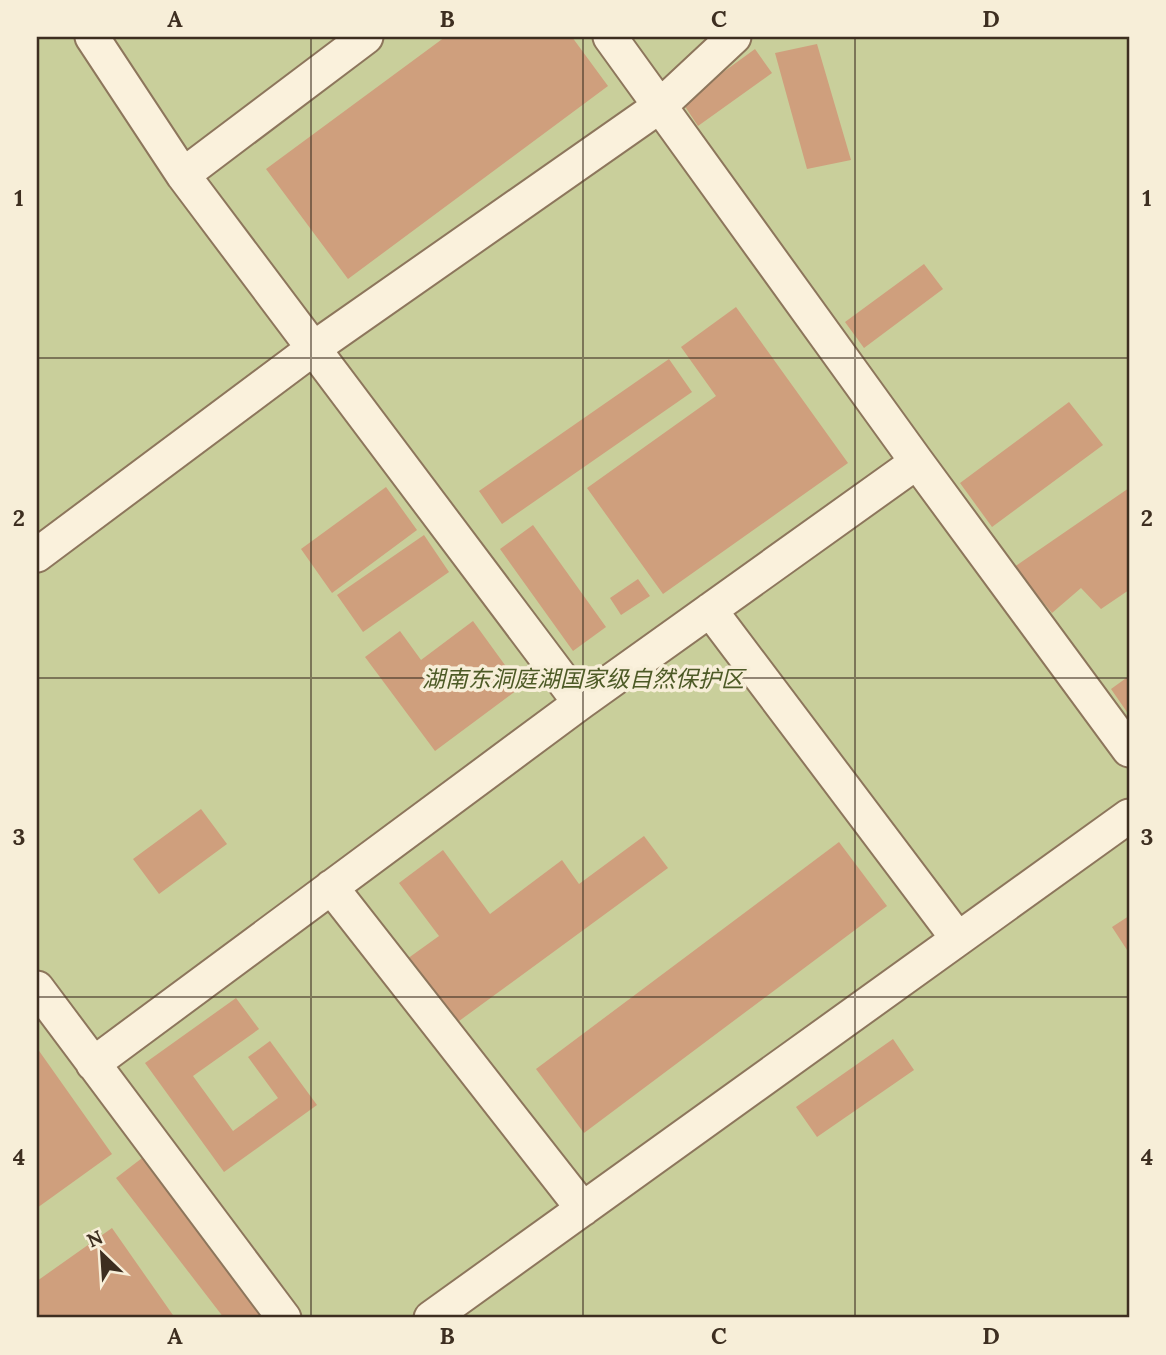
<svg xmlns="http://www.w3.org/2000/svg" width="1166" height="1355" viewBox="0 0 1166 1355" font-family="Lora,'Noto Sans SC',serif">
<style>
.green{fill:#c9cf9b}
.building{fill:#cf9f7d}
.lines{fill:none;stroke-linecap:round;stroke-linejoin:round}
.minor-casing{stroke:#8d765c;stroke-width:37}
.minor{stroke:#faf1dc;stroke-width:33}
.grid{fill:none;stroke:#3d2e20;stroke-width:2;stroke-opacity:0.55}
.labels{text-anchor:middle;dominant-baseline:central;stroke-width:7;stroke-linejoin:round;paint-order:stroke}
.park-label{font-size:23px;font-style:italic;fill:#4d5a26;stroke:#f7eed8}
.neatline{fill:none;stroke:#3d2e20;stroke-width:2.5}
.grid-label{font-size:23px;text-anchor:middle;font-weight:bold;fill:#3d2e20}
</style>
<rect width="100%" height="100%" fill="#f0e4c8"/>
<path class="green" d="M37,37H1129V1318H37Z"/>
<path class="building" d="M445,37H572L608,86L348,279L266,169Z
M817,44L851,160L807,169L775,53Z
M755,49L772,73L698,126L682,102Z
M924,264L943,289L864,348L845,322Z
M736,307L848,463L663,594L587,488L716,396L681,347Z
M669,359L692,392L502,524L479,491Z
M1069,402L1103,445L992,527L960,483Z
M386,487L417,530L332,593L301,549Z
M1129,488V590L1101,609L1081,588L1052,613L1014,567Z
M533,525L606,627L573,651L500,549Z
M424,535L449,572L363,632L337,595Z
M638,579L650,596L621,615L610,598Z
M473,621L521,687L435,751L365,657L400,631L421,660Z
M1129,676V715L1111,689Z
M201,809L227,844L159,894L133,859Z
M644,836L668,868L455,1024L407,959L439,936L399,883L443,850L490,914L562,860L579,884Z
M839,842L887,906L584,1133L536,1069Z
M1129,916V953L1112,927Z
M236,998L259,1029L193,1076L233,1131L278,1098L248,1057L270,1041L317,1105L224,1172L145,1063Z
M893,1039L914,1070L817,1137L796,1107Z
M37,1048L112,1154L37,1208Z
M146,1155L271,1318H224L116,1178Z
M112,1228L175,1318H37V1281Z"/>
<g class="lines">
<g class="minor-casing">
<path id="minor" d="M92,37L183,175L580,703
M610,37L917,462L1129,750
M183,175L366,37
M37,555L314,348L660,106L734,37
M710,610L958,939
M331,887L583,1209
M37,988L284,1318
M93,1064L580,703L917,462
M431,1318L1129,816"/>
</g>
<use href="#minor" class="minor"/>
</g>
<path class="grid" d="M311,37V1318M583,37V1318M855,37V1318M37,358H1129M37,678H1129M37,997H1129"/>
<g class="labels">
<g class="park-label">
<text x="583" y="678">湖南东洞庭湖国家级自然保护区</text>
</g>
</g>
<rect width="1166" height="1355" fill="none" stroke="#f7eed8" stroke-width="77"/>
<g transform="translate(102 1254) rotate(335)" stroke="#f7eed8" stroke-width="5" paint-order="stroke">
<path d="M0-5L12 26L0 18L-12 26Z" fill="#3d2e20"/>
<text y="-10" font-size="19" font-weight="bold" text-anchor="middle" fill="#3d2e20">N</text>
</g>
<rect x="38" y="38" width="1090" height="1278" class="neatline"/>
<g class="grid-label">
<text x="175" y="27">A</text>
<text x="447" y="27">B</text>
<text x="719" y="27">C</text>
<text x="991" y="27">D</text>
<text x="19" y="206">1</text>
<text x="1147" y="206">1</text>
<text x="19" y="526">2</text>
<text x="1147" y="526">2</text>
<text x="19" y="845">3</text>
<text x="1147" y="845">3</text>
<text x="19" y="1165">4</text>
<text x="1147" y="1165">4</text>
<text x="175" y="1344">A</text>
<text x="447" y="1344">B</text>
<text x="719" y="1344">C</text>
<text x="991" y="1344">D</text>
</g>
</svg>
